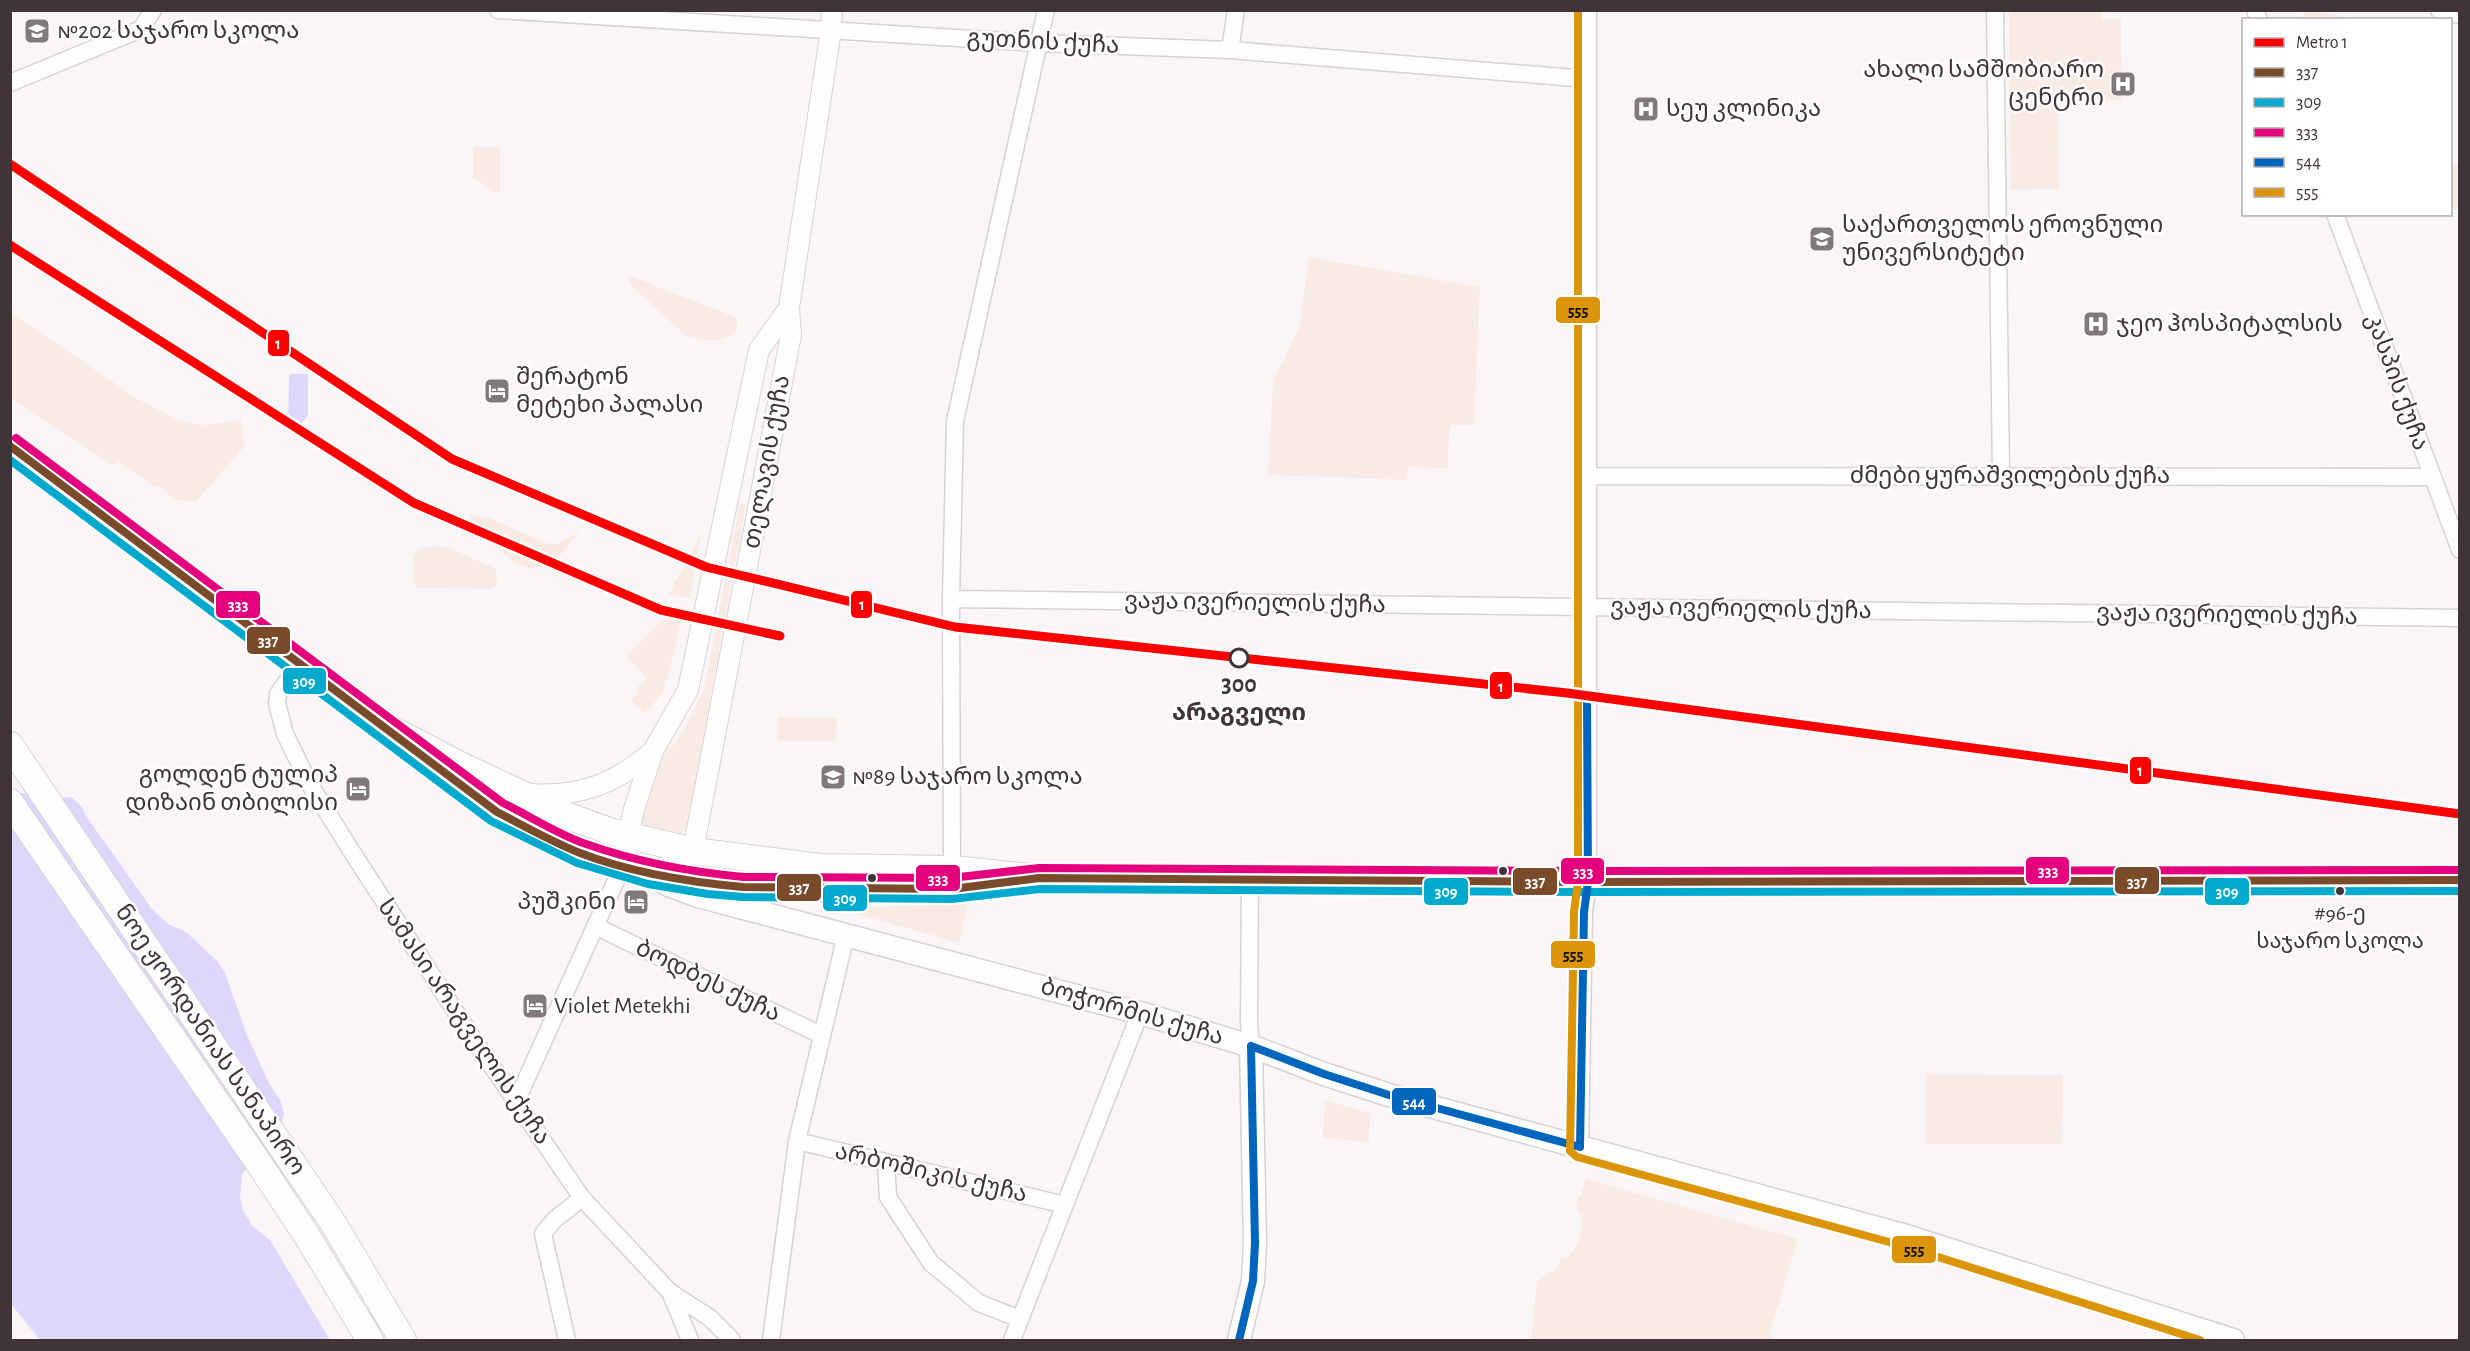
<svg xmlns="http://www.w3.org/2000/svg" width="2470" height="1351" viewBox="0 0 2470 1351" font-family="'Alegreya Sans','Noto Sans Georgian',sans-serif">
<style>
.green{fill:#f9eae3}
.water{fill:#ddd7fc}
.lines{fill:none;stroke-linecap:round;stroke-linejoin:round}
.minor-casing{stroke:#d8d1d4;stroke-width:19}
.tertiary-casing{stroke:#d8d1d4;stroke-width:22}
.secondary-casing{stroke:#d8d1d4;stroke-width:25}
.primary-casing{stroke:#d8d1d4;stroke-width:28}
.minor{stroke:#fefefe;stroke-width:16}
.tertiary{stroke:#fefefe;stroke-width:20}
.secondary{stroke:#fefefe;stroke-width:22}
.primary{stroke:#fefefe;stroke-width:26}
.bus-1-casing{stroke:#fff;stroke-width:12}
.bus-2-casing{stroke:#fff;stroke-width:12}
.bus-3-casing{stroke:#fff;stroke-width:12}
.bus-4-casing{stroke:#fff;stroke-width:12}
.bus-5-casing{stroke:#fff;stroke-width:12}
.bus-1{stroke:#7a4b2a;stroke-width:8}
.bus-2{stroke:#00a9ce;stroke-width:8}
.bus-3{stroke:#e5007d;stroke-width:8}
.bus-4{stroke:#0065bd;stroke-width:8}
.bus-5{stroke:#dc9509;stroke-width:8}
.metro-1-casing{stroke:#fff;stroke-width:14}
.metro-1{stroke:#f00;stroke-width:9}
.stop-dot{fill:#fff;stroke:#403439;stroke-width:3}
.bus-dot{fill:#403439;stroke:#fff;stroke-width:2}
.labels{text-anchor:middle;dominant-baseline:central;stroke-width:5;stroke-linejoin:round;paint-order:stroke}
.bus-label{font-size:22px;fill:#403439;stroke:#fff}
.poi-label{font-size:24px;fill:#403439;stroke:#fff;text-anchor:start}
.street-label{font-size:24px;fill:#403439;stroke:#fff}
.stop-label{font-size:24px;font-weight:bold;fill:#403439;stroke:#fff}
.line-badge{stroke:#fff;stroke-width:2}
.badge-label{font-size:16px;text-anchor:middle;font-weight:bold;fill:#fff}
.pale-badge-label{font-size:16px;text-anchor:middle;font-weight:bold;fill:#111}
</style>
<rect width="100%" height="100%" fill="#faf6f8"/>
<path class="green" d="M2310,10L2354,19H2298Z
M2009,11H2102V19H2121L2122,100L2058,101L2059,189L2011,190Z
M473,147H500V192L496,194L473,177Z
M2459,164V209L2451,210V165Z
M1309,257L1480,287L1474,425H1450L1447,468L1408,467L1407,480L1268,475L1273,381L1300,325Z
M632,277L735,317L738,324L736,332C720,343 703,342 685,335L630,284L629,279Z
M11,313L138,399L177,420L203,425L241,420L244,447L196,502L174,499L160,487L154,486L117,461L114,466L11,399Z
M740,503L746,504L686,830L677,836L644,828L642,819L644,797L653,771L684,730L704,689Z
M472,515L490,518L544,543L556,544L581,532C572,540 556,561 547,565C515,579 487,536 468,517Z
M701,534L690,598L669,594Z
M437,546L450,548L496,569L497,585L493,589L417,588C413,582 413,576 413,569C412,548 419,548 437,546Z
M676,613L681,619L672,661L663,692L645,714L631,699L639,693L636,689L647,678L626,656L660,622Z
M778,717L837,718L836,741H778Z
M968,904L959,943L857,914L859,907Z
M1926,1074L2063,1075L2062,1144H1926Z
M1325,1100L1370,1113L1369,1142L1323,1138Z
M1586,1179L1798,1239L1769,1335L1776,1340H1531L1537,1281L1558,1268L1561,1258L1566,1259C1581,1241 1587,1228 1576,1206Z"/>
<path class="water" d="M289,374H308V414L298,431L288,429Z
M10,792L73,798L82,807L86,816L152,909L168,924L186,932L217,961L225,973L247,1035L269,1083L280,1100L284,1113L280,1130L242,1174L240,1198L243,1210L252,1226L270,1240L330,1340H40L11,1304Z"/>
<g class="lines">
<g class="minor-casing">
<path id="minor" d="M498,10L1039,43L1230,50L1588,79
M1995,10L2001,476
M2255,10L2259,20
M2439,10L2460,15
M1230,50L1236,10
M10,83L141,29L153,10
M2335,214L2460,550
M1588,476L2432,477
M951,599L2460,618
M300,663L278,694L277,703L285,734L309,783L352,852L470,1034L582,1198L670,1292L710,1318L732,1340
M952,869L951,599L955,421L1046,10
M1250,878L1249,1022L1251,1046
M595,926L821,1035
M516,1102L622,867
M797,1141L1065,1205
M1580,1147L1584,912L1588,882V10
M886,1163L888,1197L931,1263L979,1303L1020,1319
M670,1292L690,1340
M567,1340L543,1234L554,1220L582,1198
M771,1340L797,1141L846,935
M1012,1340L1140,1013"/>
</g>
<g class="tertiary-casing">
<path id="tertiary" d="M527,794C580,797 614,785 653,751
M622,867L634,809L653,751L688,690L759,350L789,308
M651,874L693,851L791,335L789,308L831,30L832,10"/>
</g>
<g class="secondary-casing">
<path id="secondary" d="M657,878L668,885L698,896L1140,1013L1251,1046L1324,1074L1389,1095L1903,1235L2233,1340
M1239,1340L1253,1281L1255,1243L1251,1046"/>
</g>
<g class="primary-casing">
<path id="primary" d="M10,446L390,732
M376,721L460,765L571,817L609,831L693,851L820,867L952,869L1039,878L1588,882L2460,880
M10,745L333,1223L403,1340
M439,768L497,812L538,833L580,853L651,874L743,887L952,889L994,884
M10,802L258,1162L307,1236L370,1340"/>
</g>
<use href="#minor" class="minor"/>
<use href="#tertiary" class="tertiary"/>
<use href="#secondary" class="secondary"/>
<use href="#primary" class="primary"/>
<g class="bus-1-casing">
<path id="bus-1" d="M10,446L497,812C524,826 552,842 580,853C632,873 688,882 743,887L952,889L1039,878L1588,882L2460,880"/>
</g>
<g class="bus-2-casing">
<path id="bus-2" d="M10,460L491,821L577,863L648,884L708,894L743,897L952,899L1040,889L1588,892L2460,891"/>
</g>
<g class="bus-3-casing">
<path id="bus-3" d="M16,438L503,803C530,816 557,834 586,844C637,862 690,872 744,877L951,878L1039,868L1588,871L2460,870"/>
</g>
<g class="bus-4-casing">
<path id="bus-4" d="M1251,1046L1324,1074L1389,1095L1580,1147
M1580,1147L1584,912L1588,882L1587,698
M1239,1340L1253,1281L1255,1243L1251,1046"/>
</g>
<g class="bus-5-casing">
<path id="bus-5" d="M1578,10V881L1574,912L1570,1151L1577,1157L1900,1245L2200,1340"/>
</g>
<use href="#bus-1" class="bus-1"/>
<use href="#bus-2" class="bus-2"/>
<use href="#bus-3" class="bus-3"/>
<use href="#bus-4" class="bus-4"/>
<use href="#bus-5" class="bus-5"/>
<g class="metro-1-casing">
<path id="metro-1" d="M10,164L452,459L706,567L955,627L1567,693L2460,814
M10,245L414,503L661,610L780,636"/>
</g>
<use href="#metro-1" class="metro-1"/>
</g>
<defs>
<g id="school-square" transform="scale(1.35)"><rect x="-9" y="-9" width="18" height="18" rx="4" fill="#81787c" stroke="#fff"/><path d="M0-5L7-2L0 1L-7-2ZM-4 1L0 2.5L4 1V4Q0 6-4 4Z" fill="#fff"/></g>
<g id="hospital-square" transform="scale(1.35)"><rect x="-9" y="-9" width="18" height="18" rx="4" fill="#81787c" stroke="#fff"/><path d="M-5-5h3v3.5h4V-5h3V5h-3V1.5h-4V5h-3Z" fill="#fff"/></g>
<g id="university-square" transform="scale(1.35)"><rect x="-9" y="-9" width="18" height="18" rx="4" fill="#81787c" stroke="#fff"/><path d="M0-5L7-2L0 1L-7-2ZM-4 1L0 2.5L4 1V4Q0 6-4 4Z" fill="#fff"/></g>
<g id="hotel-square" transform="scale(1.35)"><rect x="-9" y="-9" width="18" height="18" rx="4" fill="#81787c" stroke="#fff"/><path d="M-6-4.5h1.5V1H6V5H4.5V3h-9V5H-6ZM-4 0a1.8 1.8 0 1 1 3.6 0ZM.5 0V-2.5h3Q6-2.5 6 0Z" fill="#fff"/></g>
</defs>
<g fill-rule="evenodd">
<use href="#school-square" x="37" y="31"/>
<use href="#hospital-square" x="2123" y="84"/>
<use href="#hospital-square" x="1646" y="109"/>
<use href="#university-square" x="1822" y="239"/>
<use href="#hospital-square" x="2096" y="324"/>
<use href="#hotel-square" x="497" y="391"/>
<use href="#school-square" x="833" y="777"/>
<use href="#hotel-square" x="358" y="789"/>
<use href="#hotel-square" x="636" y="902"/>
<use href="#hotel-square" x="535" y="1006"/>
</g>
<circle class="stop-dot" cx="1239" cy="658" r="9"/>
<g class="bus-dot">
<circle cx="1503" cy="871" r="5"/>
<circle cx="872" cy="878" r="5"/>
<circle cx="2340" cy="891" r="5"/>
</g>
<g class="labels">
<g class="bus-label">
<text x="2340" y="913">#96-ე<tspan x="2340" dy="28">საჯარო სკოლა</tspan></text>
</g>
<g class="poi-label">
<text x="57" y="31">№202 საჯარო სკოლა</text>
<text x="2104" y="70" text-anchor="end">ახალი სამშობიარო<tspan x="2104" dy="28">ცენტრი</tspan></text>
<text x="1666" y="109">სეუ კლინიკა</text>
<text x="1842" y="225">საქართველოს ეროვნული<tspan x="1842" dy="28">უნივერსიტეტი</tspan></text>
<text x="2116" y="324">ჯეო ჰოსპიტალსის</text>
<text x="516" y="377">შერატონ<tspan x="516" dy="28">მეტეხი პალასი</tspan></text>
<text x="338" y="775" text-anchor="end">გოლდენ ტულიპ<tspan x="338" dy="28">დიზაინ თბილისი</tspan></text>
<text x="852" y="777">№89 საჯარო სკოლა</text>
<text x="616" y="902" text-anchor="end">პუშკინი</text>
<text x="554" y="1006">Violet Metekhi</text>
</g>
<g class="street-label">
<text transform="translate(1043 42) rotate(3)">გუთნის ქუჩა</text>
<text transform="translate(2397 382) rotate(70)">კასპის ქუჩა</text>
<text transform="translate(767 462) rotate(-80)">თელავის ქუჩა</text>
<text x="2010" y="476">ძმები ყურაშვილების ქუჩა</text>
<text transform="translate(1255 603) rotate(1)">ვაჟა ივერიელის ქუჩა</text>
<text transform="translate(1741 609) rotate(1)">ვაჟა ივერიელის ქუჩა</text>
<text transform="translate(2227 615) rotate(1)">ვაჟა ივერიელის ქუჩა</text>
<text transform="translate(708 981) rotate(26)">ბოდბეს ქუჩა</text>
<text transform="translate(1132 1012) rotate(16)">ბოჭორმის ქუჩა</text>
<text transform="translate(464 1022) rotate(56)">სამასი არაგველის ქუჩა</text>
<text transform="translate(210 1040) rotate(56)">ნოე ჟორდანიას სანაპირო</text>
<text transform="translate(931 1173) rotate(13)">არბოშიკის ქუჩა</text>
</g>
<g class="stop-label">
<text x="1239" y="685">300<tspan x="1239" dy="28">არაგველი</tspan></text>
</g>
</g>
<g class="line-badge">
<rect x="1555" y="296" width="46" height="28" rx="6" fill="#dc9509"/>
<rect x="267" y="329" width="23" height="28" rx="6" fill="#f00"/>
<rect x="215" y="590" width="46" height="29" rx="6" fill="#e5007d"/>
<rect x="850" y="590" width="23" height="29" rx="6" fill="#f00"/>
<rect x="246" y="626" width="45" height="29" rx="6" fill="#7a4b2a"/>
<rect x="282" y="667" width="45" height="28" rx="6" fill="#00a9ce"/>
<rect x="1489" y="671" width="24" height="29" rx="6" fill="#f00"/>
<rect x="2129" y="756" width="23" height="29" rx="6" fill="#f00"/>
<rect x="2025" y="856" width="45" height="29" rx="6" fill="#e5007d"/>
<rect x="1560" y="857" width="45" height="28" rx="6" fill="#e5007d"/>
<rect x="915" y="864" width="46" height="28" rx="6" fill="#e5007d"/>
<rect x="2114" y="866" width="46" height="29" rx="6" fill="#7a4b2a"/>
<rect x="1512" y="867" width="46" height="29" rx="6" fill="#7a4b2a"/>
<rect x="776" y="873" width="46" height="29" rx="6" fill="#7a4b2a"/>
<rect x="1423" y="877" width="46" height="29" rx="6" fill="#00a9ce"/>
<rect x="2204" y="877" width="46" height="29" rx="6" fill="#00a9ce"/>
<rect x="822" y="884" width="46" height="28" rx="6" fill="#00a9ce"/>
<rect x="1550" y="940" width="46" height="29" rx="6" fill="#dc9509"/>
<rect x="1391" y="1087" width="46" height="29" rx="6" fill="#0065bd"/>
<rect x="1891" y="1235" width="46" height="29" rx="6" fill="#dc9509"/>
</g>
<g class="badge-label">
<text x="278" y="349">1</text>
<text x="238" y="610">333</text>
<text x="862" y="610">1</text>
<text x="268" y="646">337</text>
<text x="304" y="687">309</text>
<text x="1501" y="692">1</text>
<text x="2140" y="776">1</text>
<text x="2048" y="876">333</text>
<text x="1583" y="877">333</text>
<text x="938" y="884">333</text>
<text x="2137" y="887">337</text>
<text x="1535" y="887">337</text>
<text x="799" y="893">337</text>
<text x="1446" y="897">309</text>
<text x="2227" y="897">309</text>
<text x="845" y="904">309</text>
<text x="1414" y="1108">544</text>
</g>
<g class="pale-badge-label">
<text x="1578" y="316">555</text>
<text x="1573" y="960">555</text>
<text x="1914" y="1255">555</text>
</g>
<rect width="2470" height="1351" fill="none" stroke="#403439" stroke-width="24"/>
<rect x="2242" y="18" width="210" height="198" fill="#ffffff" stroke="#b3aeb0" stroke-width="1.5"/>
<rect x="2254" y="38" width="30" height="9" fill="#ff0000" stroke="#b3aeb0" stroke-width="1.5"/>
<text x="2296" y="48" font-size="18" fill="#403439">Metro 1</text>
<rect x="2254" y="68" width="30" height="9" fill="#7a4b2a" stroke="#b3aeb0" stroke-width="1.5"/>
<text x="2296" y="78" font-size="18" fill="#403439">337</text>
<rect x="2254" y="98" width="30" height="9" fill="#00a9ce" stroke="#b3aeb0" stroke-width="1.5"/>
<text x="2296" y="108" font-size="18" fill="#403439">309</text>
<rect x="2254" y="128" width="30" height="9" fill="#e5007d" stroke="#b3aeb0" stroke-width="1.5"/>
<text x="2296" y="138" font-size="18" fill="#403439">333</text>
<rect x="2254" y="158" width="30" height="9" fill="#0065bd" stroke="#b3aeb0" stroke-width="1.5"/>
<text x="2296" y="168" font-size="18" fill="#403439">544</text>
<rect x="2254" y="188" width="30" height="9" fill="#dc9509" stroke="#b3aeb0" stroke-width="1.5"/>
<text x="2296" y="198" font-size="18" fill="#403439">555</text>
</svg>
